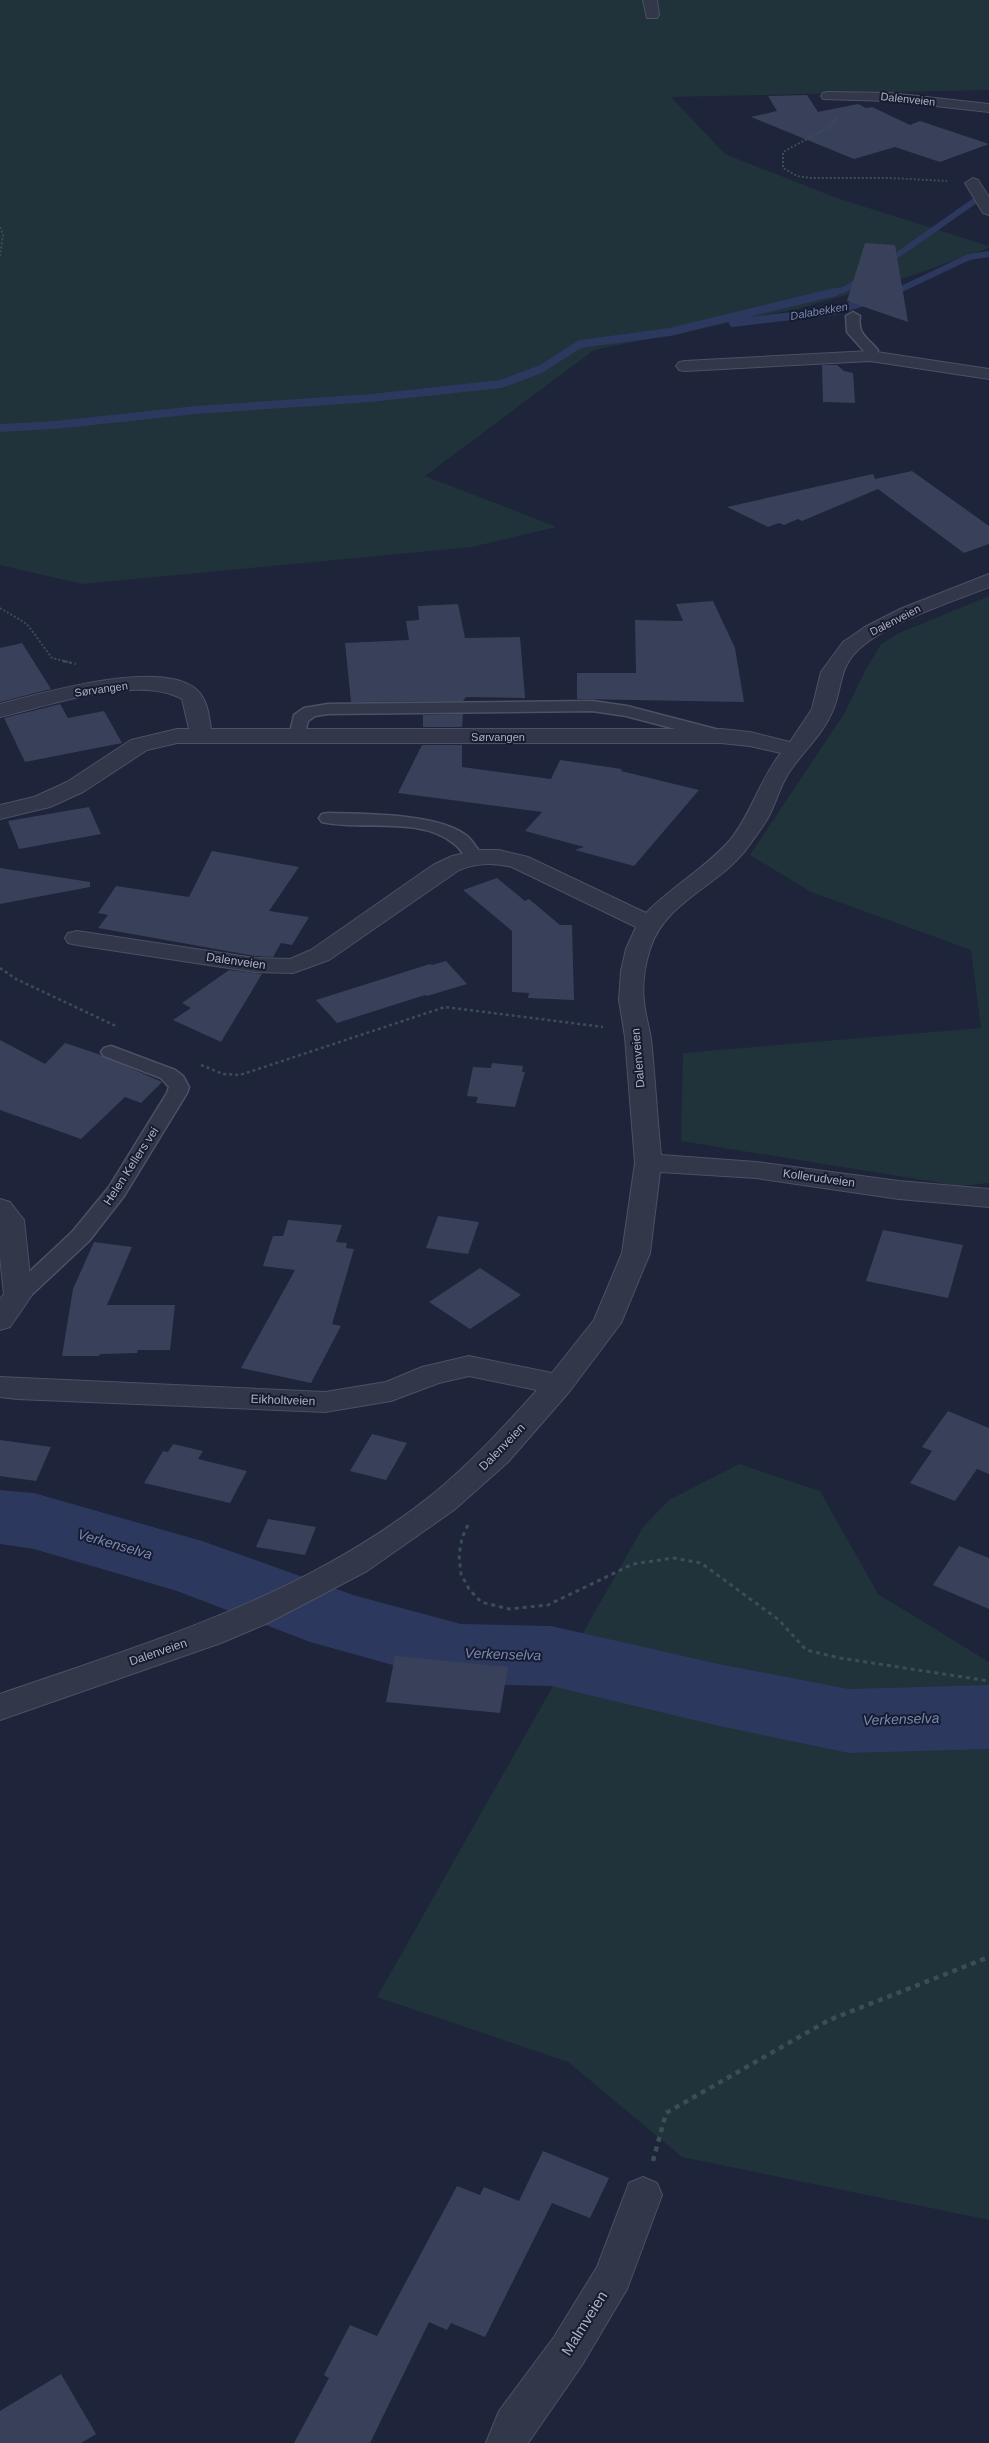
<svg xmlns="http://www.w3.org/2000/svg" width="989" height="2443" viewBox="0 0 989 2443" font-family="Arial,sans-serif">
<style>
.green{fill:#20323a}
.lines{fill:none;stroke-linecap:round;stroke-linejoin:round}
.stream-far1{stroke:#2c385e;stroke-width:6}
.stream{stroke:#2c385e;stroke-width:8}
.river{fill:#2c385e;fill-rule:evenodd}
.building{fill:#39415a}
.lane-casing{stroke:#4c5165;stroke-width:3}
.street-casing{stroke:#4c5165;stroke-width:2}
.path-far3{stroke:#3a4e55;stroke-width:2;stroke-dasharray:2 2;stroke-linecap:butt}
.path-far2{stroke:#3a4e55;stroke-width:2.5;stroke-dasharray:3 3;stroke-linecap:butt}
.path-far1{stroke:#3a4e55;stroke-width:3;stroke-dasharray:4 4;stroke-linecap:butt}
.path{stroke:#3a4e55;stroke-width:4.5;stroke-dasharray:5 5;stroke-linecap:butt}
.lane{fill:#32374a;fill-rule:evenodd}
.street{fill:#32374a;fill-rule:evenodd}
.labels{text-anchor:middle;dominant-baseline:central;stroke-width:4;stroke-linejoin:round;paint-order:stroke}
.far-street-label{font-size:11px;fill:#acb1c7;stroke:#171c2e}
.far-water-label{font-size:11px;font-style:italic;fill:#7987b7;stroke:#171c2e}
.street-label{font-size:12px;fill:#acb1c7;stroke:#171c2e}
.water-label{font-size:14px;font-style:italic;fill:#7987b7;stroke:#171c2e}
.near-street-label{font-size:15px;fill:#acb1c7;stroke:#171c2e}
</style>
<rect width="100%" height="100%" fill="#1e2439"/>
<path class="green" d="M0,0H989V90L671,97L725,154L834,197L989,246V248L905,278L801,308L594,350L425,476L557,527L472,547L82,584L0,565Z
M989,596V1183L960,1186L681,1141L683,1053L981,1028L971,950L811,892L750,855L844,714L865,671L881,644L899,633Z
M739,1464L820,1491L878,1594L989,1662V2220L682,2157L568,2062L377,1997L643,1527L669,1500Z"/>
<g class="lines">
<path class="stream-far1" d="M886,263L976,200L989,199
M830,293L844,290L864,277
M893,293L969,257L989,254"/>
<path class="stream" d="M890,295L896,292
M733,323L834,311L872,300
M0,428L55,425L196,410L371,398L501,384L541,369L580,344L670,332L835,292"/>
<path class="river" d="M0,1490L34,1493L202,1541L353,1595L461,1624L551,1626L719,1664L849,1689L989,1685V1749L849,1753L719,1726L551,1686L461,1684L310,1642L177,1591L34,1549L0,1544Z"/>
</g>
<path class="building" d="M807,95L818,112L858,104L866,108L872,107L910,125L920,121L989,144L940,162L895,147L854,159L751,117L777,111L768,96Z
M865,243L895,245L908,322L847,301Z
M822,365H837L844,371L853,373L855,403L823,402Z
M912,471L989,526V544L964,553L878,489L802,521L798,519L784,525L779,523L768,527L727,507L873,474L875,479Z
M713,601L735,648L744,702L577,699V673H636L635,620L683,621L676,604Z
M458,604L465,638L520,637L525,698L466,697L463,701L351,702L345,643L409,640L406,621L419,620L418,606Z
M22,643L51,689L0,702V648Z
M60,704L68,718L104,711L122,743L25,762L4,718Z
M463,714L462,727H423V715Z
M422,745H462V767L551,779L560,760L622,769L621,771L699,790L634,866L575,850L584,847L525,831L542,812L398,793Z
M89,807L101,834L19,849L8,821Z
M212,851L299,867L269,911L309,917L292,945L281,943L273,957L255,956L98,928L108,915L98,913L116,886L189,897Z
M0,868L90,882V887L0,904Z
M497,878L525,901L529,899L560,925H572L574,1000L528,998L529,993L512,992V931L463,890Z
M446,961L467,984L427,996L425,995L337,1023L316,1000L430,964L432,965Z
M229,970L262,974L221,1042L173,1020L191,1008L182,1003Z
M0,1040L45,1064L65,1043L101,1055L162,1082L141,1103L125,1097L81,1139L0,1110Z
M492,1063L523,1066L522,1072H525L515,1107L476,1103L478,1097L467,1096L473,1067L491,1068Z
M438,1216L479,1222L468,1254L426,1248Z
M288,1220L342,1225L336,1242L347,1243L346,1248L354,1249L332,1324L341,1326L311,1383L241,1368L295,1270L263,1266L273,1236H283Z
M883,1230L963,1245L948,1298L866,1281Z
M94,1242L132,1247L107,1305H175L170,1350H138L137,1353L100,1354L99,1356H62L73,1289Z
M480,1268L521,1295L470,1329L429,1302Z
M948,1411L989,1428V1474L977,1469L955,1501L910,1483L932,1451L922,1447Z
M372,1434L407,1443L386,1480L350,1471Z
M0,1440L51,1447L36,1481L0,1476Z
M173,1444L203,1451L198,1459L247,1471L230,1503L144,1483L163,1451L168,1452Z
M268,1519L316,1527L305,1555L256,1547Z
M959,1546L989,1558V1609L933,1585Z
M395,1656L508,1667L500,1713L386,1702Z
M543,2151L609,2178L590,2218L552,2203L485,2337L451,2323L447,2330L429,2322L370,2443H294L329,2378L324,2375L350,2325L377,2336L457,2186L480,2195L484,2187L519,2201Z
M61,2374L96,2434L81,2443H0V2411Z"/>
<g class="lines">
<g class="lane-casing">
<path id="lane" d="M853,312L860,316C857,334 868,338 878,350L875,359H865L864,351L847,332L846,316Z
M592,701L627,706L727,732L729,736L727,740L721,741L626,716L592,711L328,714L315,716L308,721L303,741H291L289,737L294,715L304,708L328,704Z
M328,813C363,814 439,813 467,836C473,841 478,850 483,857L480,861H468C464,855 459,847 453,843C419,816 361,831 322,822L319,818L322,814Z
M111,1046L175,1070L183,1076L189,1087L187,1093L124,1196L89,1241L26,1300L18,1302L10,1300L7,1295L10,1290L73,1231L109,1187L167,1093L169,1087L161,1078L104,1056L101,1052L104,1048Z"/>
</g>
<g class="street-casing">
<path id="street" d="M643,0H657L659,15L657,18H647Z
M828,92L890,93L989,104V112L890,101L823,99L821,96L823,93Z
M973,178L978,180L989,197V215L983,213L965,183Z
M870,351L989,369V379L870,361L685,371L679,370L676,366L679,362L685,361Z
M989,574V587C950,603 887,622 857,651C839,668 842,689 833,710C823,735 802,752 788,774C780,787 776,802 769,816C763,827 755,837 748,847C720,886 665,901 650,949C645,965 642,985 644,1001C645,1014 649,1026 651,1039C655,1077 657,1117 661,1155L756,1162L899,1181L989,1189V1207L899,1199L756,1178L660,1172L650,1253L621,1323L569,1392L508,1462L454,1510L367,1571L268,1623L221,1643L0,1720V1694C153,1641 304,1597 433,1494C471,1463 504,1427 537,1390L469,1376L439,1383L391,1401L325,1412L17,1399L0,1397V1377L325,1392L386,1382L422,1367L469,1356L552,1373L594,1320L622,1253L635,1163L625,1037L619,1000L621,971L626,949L636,927L512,867C493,862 476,863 459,870L329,960L293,973L255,972L77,945L68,943L65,938L68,933L77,931L255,958L290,959L311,950L433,865L452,856L479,850H499L528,857L646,913C672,886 706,868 730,840C752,813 759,780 781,753L750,746L721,743H177L147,750L83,792L50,807L0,819V805L34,797L67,782L131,740L177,729H189L182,699C138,674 48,706 0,717V704C43,693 161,658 197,690C208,700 209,717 211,729H721L750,732L790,742L812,709L821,672L843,642L865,627L900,609Z
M0,1199L10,1202L24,1220L32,1295L10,1327L0,1330V1299L4,1294L0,1257Z
M643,2177L657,2183L662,2195L627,2289L582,2365L528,2443H486L499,2411L554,2337L597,2267L629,2183Z"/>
</g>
<path class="path-far3" d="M836,119L829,127L783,152V168L797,176L812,178H891L947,181
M0,227L3,235L0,257
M0,608L27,624L52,658L68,662"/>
<path class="path-far2" d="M63,661L76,664
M0,968L16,979L118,1027
M201,1065L223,1074L240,1075L445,1007L603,1027"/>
<path class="path-far1" d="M468,1525L462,1538L459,1555L461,1574L469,1589L481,1602L509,1609L548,1605L633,1564L674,1558L701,1563L779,1620L806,1650L840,1658L989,1681"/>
<path class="path" d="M653,2161L666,2113L829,2020L989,1957"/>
<use href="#lane" class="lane"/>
<use href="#street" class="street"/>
</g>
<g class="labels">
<g class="far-street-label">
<text transform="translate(908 99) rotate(6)">Dalenveien</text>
<text transform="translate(895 620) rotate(-27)">Dalenveien</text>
<text transform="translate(101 689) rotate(-8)">Sørvangen</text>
<text x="498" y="737">Sørvangen</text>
</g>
<g class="far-water-label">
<text transform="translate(819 311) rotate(-10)">Dalabekken</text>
</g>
<g class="street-label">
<text transform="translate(236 961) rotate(8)">Dalenveien</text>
<text transform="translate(638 1058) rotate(-95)">Dalenveien</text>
<text transform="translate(131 1166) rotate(-57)">Helen Kellers vei</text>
<text transform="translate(819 1178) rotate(8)">Kollerudveien</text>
<text transform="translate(283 1400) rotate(2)">Eikholtveien</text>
<text transform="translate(502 1447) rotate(-46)">Dalenveien</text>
<text transform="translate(158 1652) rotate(-19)">Dalenveien</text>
</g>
<g class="water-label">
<text transform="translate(115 1544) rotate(16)">Verkenselva</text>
<text transform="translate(503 1654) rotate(2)">Verkenselva</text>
<text transform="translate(901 1719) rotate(-2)">Verkenselva</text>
</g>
<g class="near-street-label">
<text transform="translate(584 2323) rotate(-58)">Malmveien</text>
</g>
</g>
</svg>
